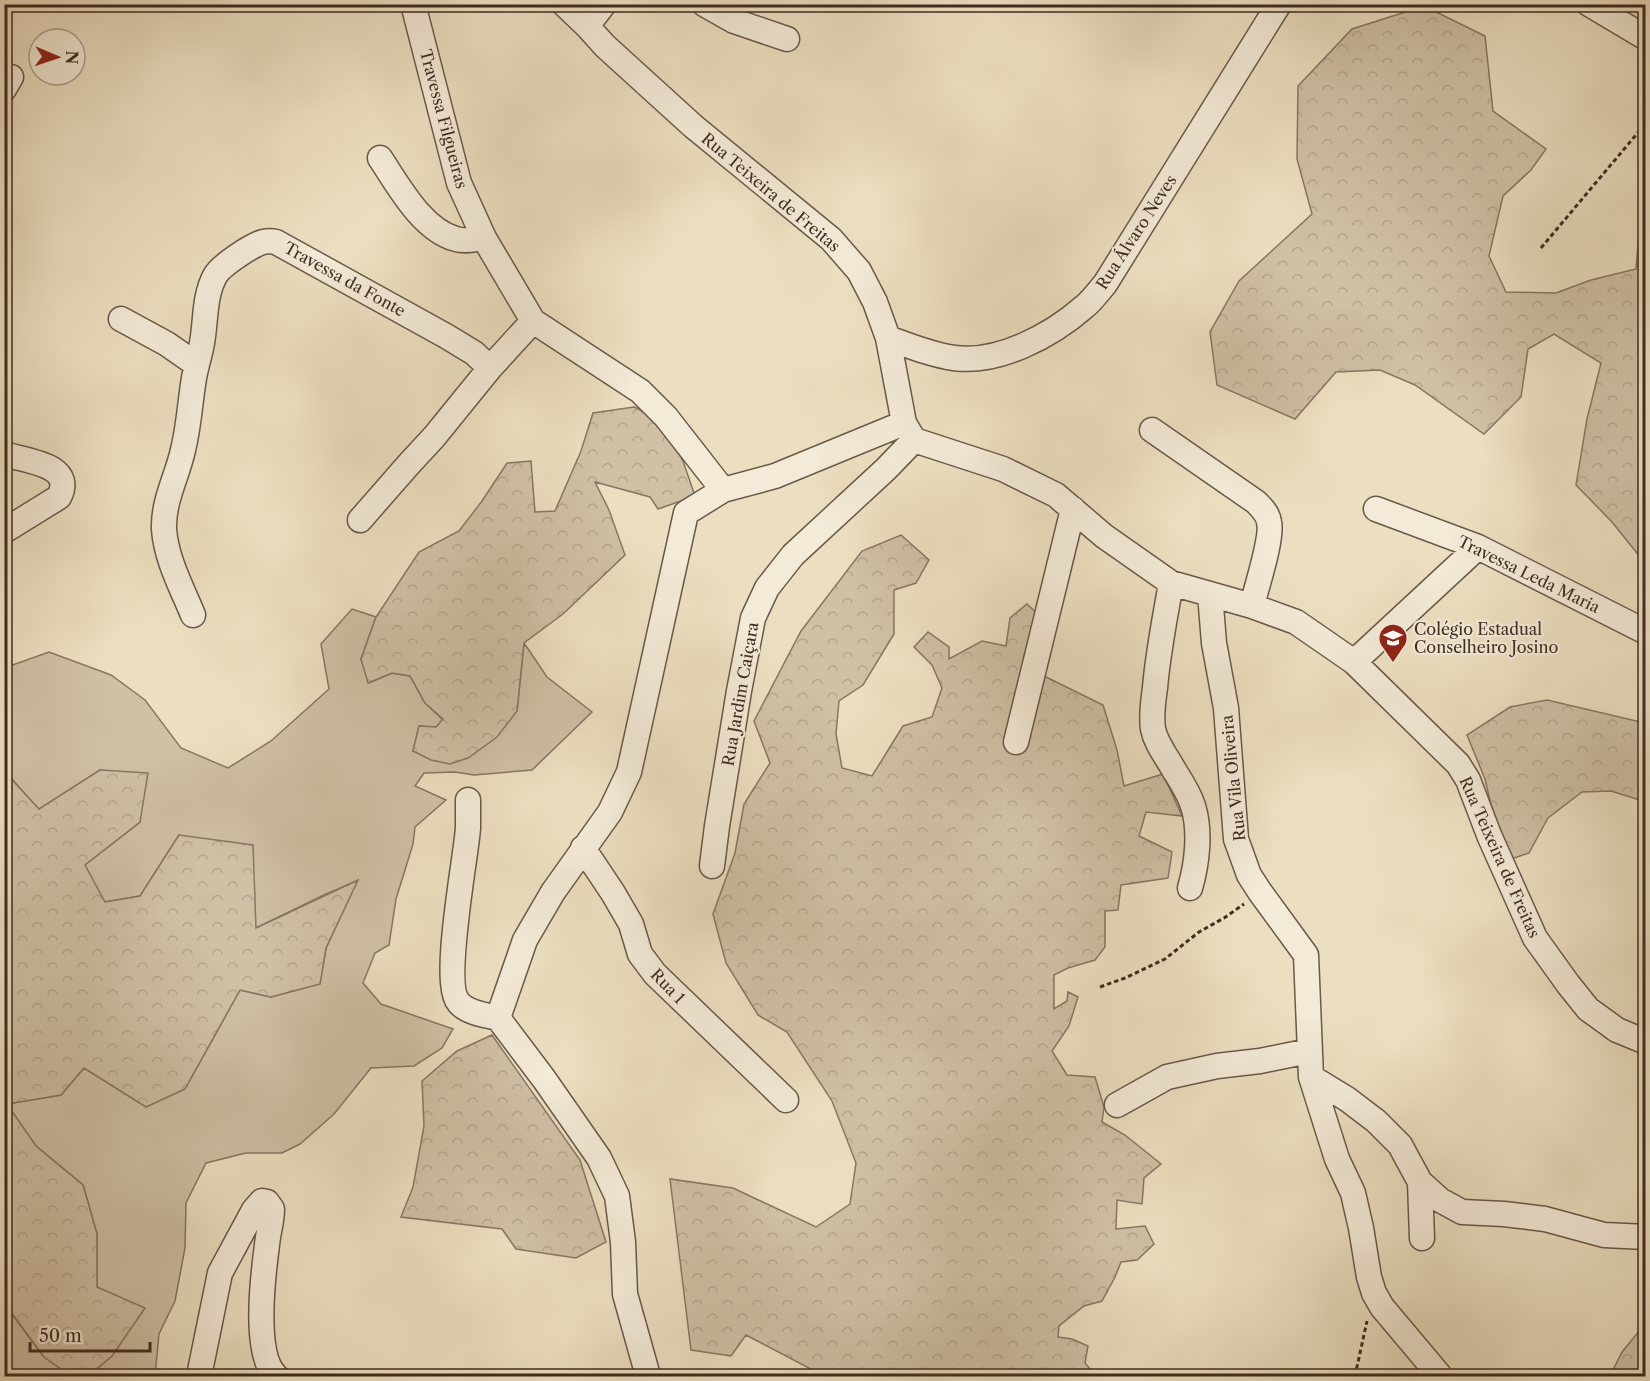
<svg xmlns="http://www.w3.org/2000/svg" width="1650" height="1381" viewBox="0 0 1650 1381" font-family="'Libre Caslon Text',serif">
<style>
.grass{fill:#cfc0a6;stroke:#877664;stroke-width:1.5}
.forest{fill:url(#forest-crowns);stroke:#877664;stroke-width:1.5}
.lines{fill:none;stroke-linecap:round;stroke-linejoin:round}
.minor-casing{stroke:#6a584a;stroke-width:27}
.path{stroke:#3f2b22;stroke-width:3;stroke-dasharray:4.5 3;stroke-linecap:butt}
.minor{stroke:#f3ead7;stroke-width:24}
.labels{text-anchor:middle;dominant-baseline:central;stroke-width:4.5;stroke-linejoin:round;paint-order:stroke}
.street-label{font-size:16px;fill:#3f2b22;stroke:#f3ead7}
.poi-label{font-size:16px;fill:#3f2b22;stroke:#f3ead7;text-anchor:start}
</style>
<defs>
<pattern id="forest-crowns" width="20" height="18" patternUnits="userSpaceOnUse" patternTransform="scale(1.5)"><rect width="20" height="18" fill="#cfc0a6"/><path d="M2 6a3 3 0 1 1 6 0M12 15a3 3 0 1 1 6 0" fill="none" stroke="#b3a58f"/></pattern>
</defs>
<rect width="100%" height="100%" fill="#ecdfc1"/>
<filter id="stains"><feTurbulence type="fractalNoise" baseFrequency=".00333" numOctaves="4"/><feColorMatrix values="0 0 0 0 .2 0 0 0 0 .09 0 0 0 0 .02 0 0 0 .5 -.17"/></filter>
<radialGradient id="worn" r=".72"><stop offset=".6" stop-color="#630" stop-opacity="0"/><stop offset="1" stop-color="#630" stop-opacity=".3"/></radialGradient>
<path class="grass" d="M352,609L376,617L361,659L369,683L392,673L410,676L425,703L443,720L436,727L419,726L413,751L517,711L524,643L547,677L592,712L532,770L474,775L455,772L424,773L415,786L446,800L415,827L413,844L396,899L389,945L375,953L363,983L381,1004L453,1029L442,1048L414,1066L371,1068L334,1114L300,1144L282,1153H246L206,1163L186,1203L185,1248L175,1301L159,1334L155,1376H88L112,1356L97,1288V1234L83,1185L36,1146L6,1104L61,1095L84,1068L146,1107L185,1089L240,990L271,997L320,984L326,948L357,881L326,894L256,928L179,835L140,896L104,902L85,865L140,822L100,770L39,810L5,771L4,668L49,652L111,675L145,700L181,748L228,768L271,741L329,689L321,644Z
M4,1304L44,1357L71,1376H5Z"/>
<path class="forest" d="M1424,6L1485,36L1493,111L1546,149L1531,170L1503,196L1489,256L1506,292L1556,293L1591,280L1636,269L1640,220L1645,218V563L1612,522L1576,485L1587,419L1601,363L1554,334L1528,349L1521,397L1484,434L1415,385L1380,370L1336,372L1295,419L1217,385L1210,332L1239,281L1312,214L1297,159L1298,86L1352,29Z
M634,407L659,418L683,461L695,496L658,509L650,497L595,482L609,510L625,555L563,614L524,643L517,711L497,737L468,758L450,764L431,760L413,751L419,726L436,727L443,719L425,703L410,676L392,673L368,683L361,659L376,617L419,552L459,531L482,501L507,463L531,461L535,512L555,511L581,451L593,413Z
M901,535L929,560L916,583L894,590V634L863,685L839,701L836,734L842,768L872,776L903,726L932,717L942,688L932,665L914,647L928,632L949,647V659L982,641L1006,646L1010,618L1027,604L1043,619L1040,674L1103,705L1117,750L1124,786L1163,774L1182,816L1146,812L1139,836L1172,852L1168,878L1121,885L1118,910L1105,911V947L1095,960L1068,968L1054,975V1009L1067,1001L1068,992L1078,997L1069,1026L1052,1051L1067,1075L1095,1077L1104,1107L1102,1122L1125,1135L1161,1164L1144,1178L1142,1204L1117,1200L1116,1229L1145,1226L1154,1244L1137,1260L1121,1262L1115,1277L1102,1301L1084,1306L1059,1326L1058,1337L1072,1339L1088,1346L1085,1363L1096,1376H824L746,1335L731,1356L691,1350L670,1179L733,1188L816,1227L850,1204L856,1163L832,1101L787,1032L758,1015L726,963L713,914L735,853L744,804L770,763L754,721L801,631L862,551Z
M1547,700L1645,723V803L1643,801L1611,791L1582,792L1548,818L1529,853L1511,859L1495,822L1485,779L1467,735L1510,707Z
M100,770L148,773L140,822L85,865L105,902L140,896L179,835L253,845L256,928L358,880L326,948L320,984L271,997L240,990L185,1089L146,1107L84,1068L61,1095L7,1104L36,1146L83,1185L97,1234V1287L145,1308L112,1356L88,1376H71L44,1357L5,1304L4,771L39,809Z
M492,1035L580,1160L606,1242L576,1258L516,1249L502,1229L401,1217L413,1187L424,1126L422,1081L457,1051Z
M1645,1324V1376H1610L1622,1352Z"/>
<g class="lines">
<g class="minor-casing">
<path id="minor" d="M413,4L459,183L484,238L533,321L640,391L666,417L723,490
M564,4L587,26L605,46L693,126L831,239L859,271L875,302L888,338L904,423L914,440L1003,469L1056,495L1104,536L1171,583L1252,606L1296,622L1354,662L1458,764L1468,780L1489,835L1535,938L1568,984L1588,1009L1617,1030L1646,1042
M704,4L734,21L787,39
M1589,4L1646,38
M587,26L604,4
M4,89L11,77
M380,158C398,185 422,230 456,239C465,242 475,239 484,238
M121,319L167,344L197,365
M888,338C910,346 932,355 954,358C998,364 1051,336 1084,307C1092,301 1098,292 1105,284L1279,4
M1152,430L1256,502C1262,508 1268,514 1269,522C1273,538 1256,588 1252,606
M4,454C25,461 76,464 59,497L4,531
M1376,509L1478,547L1646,632
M360,520L409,464L434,437L490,368L533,321
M1171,583C1165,618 1158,652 1155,688C1153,701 1151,715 1153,729C1156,744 1167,757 1174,770C1181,781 1189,793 1193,806C1201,831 1197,864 1190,888
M1210,594L1214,643L1226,708L1236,839L1249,875L1260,892L1306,955L1311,1077L1337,1159L1353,1193L1361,1228L1369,1277L1374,1293L1382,1307L1440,1376
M193,615C182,588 166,559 164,529C163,501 177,477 183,450C189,426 190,402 194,378C196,366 200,355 202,343C206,321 204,296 215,276C220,266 252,245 263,242C267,241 272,241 276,242L446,336L474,353L490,368
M1354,662L1478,547
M1016,742L1073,509
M468,800C468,809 468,819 468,828C466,858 441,984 459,1003C468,1013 485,1015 498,1018
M583,848L613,893L631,924L640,954L655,974L786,1100
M712,866L717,826L739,691L753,618L767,588L793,555L886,469L914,440
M1311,1077L1347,1099L1376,1121L1400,1145L1420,1182L1440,1200L1462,1212L1504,1214L1545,1219L1604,1235L1646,1237
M1117,1105L1167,1077L1217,1066L1260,1061L1309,1051
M1420,1182L1422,1238
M199,1376L220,1273L254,1210L262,1201L267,1202L272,1209C272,1221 268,1233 267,1245C263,1275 253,1355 276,1376
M648,1376L625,1294L623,1242L617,1196L599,1158L544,1079L498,1018L525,940L553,892L610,812L629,772L686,513L723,490L775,476L904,423"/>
</g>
<path class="path" d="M1541,248L1646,123
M1100,987L1125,978L1165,959L1199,932L1224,918L1244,904
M1355,1376L1367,1321"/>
<use href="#minor" class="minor"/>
</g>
<defs>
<g id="school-pin" transform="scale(1.5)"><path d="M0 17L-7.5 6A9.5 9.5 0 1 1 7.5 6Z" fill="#8f2418" stroke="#f3ead7"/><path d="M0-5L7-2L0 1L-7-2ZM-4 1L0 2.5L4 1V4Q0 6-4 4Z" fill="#fff"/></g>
</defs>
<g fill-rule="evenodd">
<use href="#school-pin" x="1393" y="638"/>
</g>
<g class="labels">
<g class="street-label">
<text transform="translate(444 119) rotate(75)">Travessa Filgueiras</text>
<text transform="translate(771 192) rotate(40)">Rua Teixeira de Freitas</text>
<text transform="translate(1136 232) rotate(-57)">Rua Álvaro Neves</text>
<text transform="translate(345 279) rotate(29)">Travessa da Fonte</text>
<text transform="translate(1529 574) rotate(26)">Travessa Leda Maria</text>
<text transform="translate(740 694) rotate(-80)">Rua Jardim Caiçara</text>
<text transform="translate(1233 778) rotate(-96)">Rua Vila Oliveira</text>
<text transform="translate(1500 857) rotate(66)">Rua Teixeira de Freitas</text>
<text transform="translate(668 986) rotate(46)">Rua 1</text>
</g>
<g class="poi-label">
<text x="1414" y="629">Colégio Estadual<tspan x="1414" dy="18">Conselheiro Josino</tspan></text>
</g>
</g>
<rect width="1650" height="1381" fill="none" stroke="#ecdfc1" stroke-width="24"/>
<rect x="6" y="6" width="1638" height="1369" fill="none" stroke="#3f2b22" stroke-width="3"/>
<rect x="12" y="12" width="1626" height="1357" fill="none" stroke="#3f2b22" stroke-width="1.5"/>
<g transform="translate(57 57) rotate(92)"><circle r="28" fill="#f3ead7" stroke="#ab9e8f" stroke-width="1.5"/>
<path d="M0-4.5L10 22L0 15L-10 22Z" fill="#8f2418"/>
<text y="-9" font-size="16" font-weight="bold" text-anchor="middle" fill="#3f2b22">N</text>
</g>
<path d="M30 1342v9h120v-9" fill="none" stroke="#3f2b22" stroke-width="3"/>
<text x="39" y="1342" font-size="18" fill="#3f2b22" stroke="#f3ead7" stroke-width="4.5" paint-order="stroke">50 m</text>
<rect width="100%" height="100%" filter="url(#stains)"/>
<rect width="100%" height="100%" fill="url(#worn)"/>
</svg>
